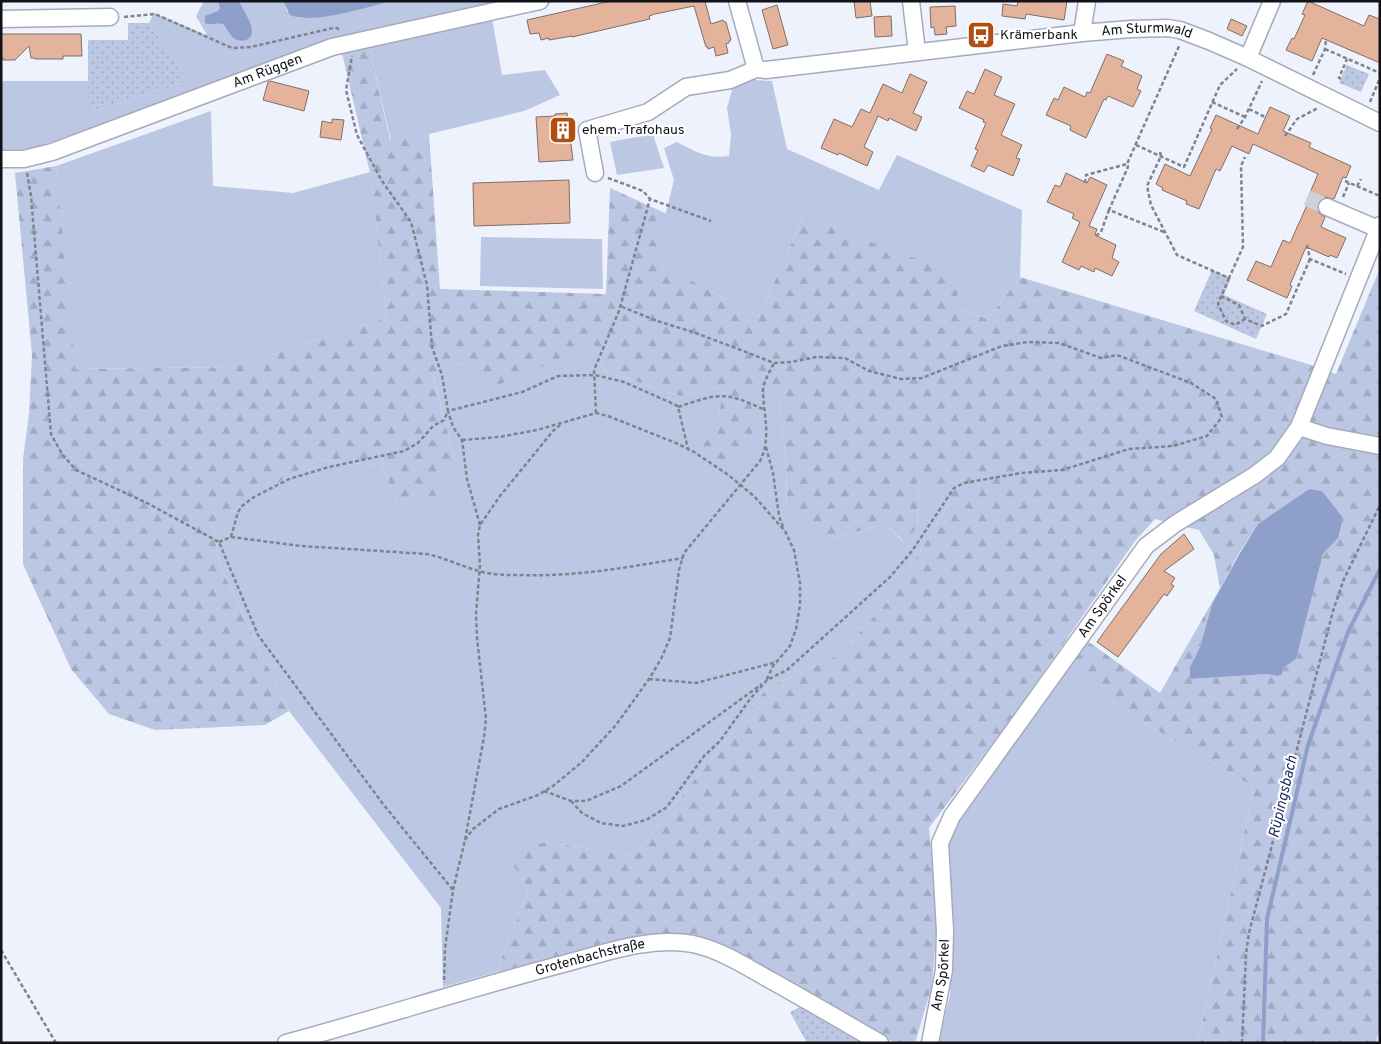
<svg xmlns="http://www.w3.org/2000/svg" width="1381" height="1044" viewBox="0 0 1381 1044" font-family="Overpass,sans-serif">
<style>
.grass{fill:#bbc7e3}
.forest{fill:url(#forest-firs);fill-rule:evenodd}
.park{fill:url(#park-dots)}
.water{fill:#8e9fc9}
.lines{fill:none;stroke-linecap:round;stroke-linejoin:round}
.stream{stroke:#8e9fc9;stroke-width:4}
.building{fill:#e3b39c;stroke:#806f67}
.minor-tunnel{stroke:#cdd1da;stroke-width:16;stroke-dasharray:16 8;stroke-linecap:butt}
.minor-casing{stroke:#a5abbb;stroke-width:19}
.path{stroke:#80838b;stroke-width:2.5;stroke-dasharray:4 2.5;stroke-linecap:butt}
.minor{stroke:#fff;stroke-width:16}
.labels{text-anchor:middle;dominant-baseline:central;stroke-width:4.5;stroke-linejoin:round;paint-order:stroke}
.street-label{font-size:14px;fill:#111319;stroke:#fff}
.poi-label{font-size:14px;fill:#111319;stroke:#fff;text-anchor:start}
.water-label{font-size:15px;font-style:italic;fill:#1b2a5e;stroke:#fff}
</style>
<defs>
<pattern id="forest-firs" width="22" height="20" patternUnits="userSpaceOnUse" patternTransform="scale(1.25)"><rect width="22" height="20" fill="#bbc7e3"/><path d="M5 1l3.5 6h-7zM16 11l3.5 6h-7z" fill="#a0aac2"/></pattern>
<pattern id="park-dots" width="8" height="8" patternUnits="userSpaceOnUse" patternTransform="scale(1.25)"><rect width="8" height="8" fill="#bbc7e3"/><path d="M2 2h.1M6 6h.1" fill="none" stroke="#a0aac2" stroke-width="1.8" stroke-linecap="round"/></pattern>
</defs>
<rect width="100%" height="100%" fill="#eef2fc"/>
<path class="grass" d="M204,1H283L287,11L300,18L329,16L392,1H489L502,75L545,70L560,95L524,111L429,134L391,141L369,46L343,57L333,39L32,149L1,150V81H88V113L188,81L149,23L154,13L207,35L196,16Z
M754,80L772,81L787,149L879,190L897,155L1022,210L1020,277L988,319L955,308L803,217L759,317L654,260L674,180L664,148L677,142C696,152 707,159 729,156L731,134L727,108L734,83Z
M211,111L213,186L293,193L370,172L387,318L232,367L74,369L56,166Z
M653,134L664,168L617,175L610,142Z
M481,237L602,239L603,289L480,286Z
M594,345L605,371L680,396L724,386L718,418L717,464L751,386L779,400L786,463L787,511L823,541L885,524L902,541L917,528L919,482L950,501L933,531L888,601L839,655L767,688L634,856L549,842L506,850L528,892L496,972L443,987L441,908L289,711L220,566L213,523L317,459L382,466L397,502L455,462L433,374L462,362L487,390Z
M1067,669L1148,725L1254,787L1198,1043H938L950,995L952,927L946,850L956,825Z"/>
<path class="forest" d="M369,46L390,140L429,134L440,289L606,294L610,188L667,214L654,260L759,317L803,217L961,275L955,308L988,319L1020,277L1308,364L1336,374L1380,268V1024L1376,1043H1198L1254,787L1148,725L1067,669L1086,640L1160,693L1220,588L1214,555L1199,530L1155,519L1135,541L1013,716L929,828L937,922L932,986L915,1043H895L812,995L672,934L496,972L528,892L505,849L549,842L634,856L767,688L839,655L888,601L933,531L950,501L919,482L917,528L903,541L885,524L823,541L787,511L786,463L779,400L751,387L753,447L717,464L689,440L718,418L724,386L680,396L605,371L594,345L487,390L461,362L433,375L455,462L431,503L397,502L382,466L317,459L213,523L220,566L289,711L265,725L155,730L109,714L71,669L23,564V459L29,414L32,355L15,173L56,166L75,369L232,367L387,318L370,173L343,57ZM1309,489L1322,491L1331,504L1338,538L1323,554L1296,659L1283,668L1277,676L1267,674L1190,679V667L1200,647L1212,604L1239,553L1258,524Z"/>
<path class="park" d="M128,23H149L188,81L88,113V40H128Z
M1347,65L1369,74L1361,92L1339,83Z
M1212,270L1231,278L1224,295L1267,314L1256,339L1194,311Z
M800,1007L861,1043H807L790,1012Z"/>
<path class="water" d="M218,1H239C243,10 251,21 252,30C253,40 243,43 235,39C230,36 227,28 223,24C217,22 211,26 205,23V16L218,11L220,8Z
M283,1H392C366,7 314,25 290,15Z
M1309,489L1322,491L1343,518L1338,538L1323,554L1296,659L1283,668L1282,674L1277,676L1267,674L1190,679V667L1200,647L1212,604L1240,553L1258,524Z"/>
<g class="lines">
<path class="stream" d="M1263,1043L1267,919L1308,745L1348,632L1380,569"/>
</g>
<path class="building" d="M611,1H705L711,24L723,20L724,22H726L731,40L729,41V43L726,44L728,53L716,56L714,47L708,49V47H706L694,6L655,14L649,16L650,19L572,37V36L549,40V38L541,40L539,33L530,34L527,20Z
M854,1H870L872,16L856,18Z
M1018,1H1067L1064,20L1026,14L1025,19L1002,16L1003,4L1017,6Z
M1308,1L1364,26L1369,15L1380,19V63L1322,38L1312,61L1286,50L1292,38L1294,39L1305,15L1302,14Z
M777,5L788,45L773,49L762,10Z
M955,6L956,26L946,27L947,34L935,35L934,27L931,28L930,7Z
M891,16L892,36L875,37L874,17Z
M1231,19L1247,26L1242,36L1227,29Z
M1,34H81L82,56H63V59H35V58H31L29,46L15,60H3V58H1Z
M1107,54L1124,61L1121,66L1142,76L1137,89L1141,91L1133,107L1108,96L1106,100L1104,99L1086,138L1070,130L1071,126L1046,115L1054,98L1058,100L1064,87L1085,97L1087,92L1090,93Z
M985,69L1002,77L994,95L1015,104L1001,135L1022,145L1016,158L1020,159L1013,176L988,165L984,172L971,166L978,150L975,149L986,123L983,122L984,120L959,108L967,91L974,94Z
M910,74L927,82L913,113L922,117L916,131L889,118L888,121L878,116L864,147L873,152L867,166L839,153L838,155L821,148L834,119L852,127L861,109L870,113L883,84L902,93Z
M270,81L309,91L304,111L263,100L268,82Z
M1270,107L1290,116L1283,131L1311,143L1309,147L1351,166L1346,178L1343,177L1334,199L1325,197L1321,199L1318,204L1319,213L1325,217L1321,227L1346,238L1337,258L1330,255L1329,257L1306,247L1290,285L1292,286L1287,298L1247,280L1256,261L1271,267L1283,240L1290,243L1308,203L1306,202L1318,174L1253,144L1249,154L1232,146L1220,171L1216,169L1199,209L1186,204L1187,201L1162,190L1163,188L1156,184L1165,164L1190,176L1212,129L1210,128L1216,115L1258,134Z
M567,113L573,160L539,162L536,117L555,116V114Z
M332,119L344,120L341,140L320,137L322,121L332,123Z
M1066,173L1087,183L1090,177L1107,185L1089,226L1097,229L1095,235L1116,245L1112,258L1119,262L1112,276L1095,268L1094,272L1081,266L1079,270L1062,262L1080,222L1072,218L1074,214L1047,202L1055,185L1060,187Z
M569,180L570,223L474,226L473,183Z
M1184,534L1194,549L1164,571L1175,578L1171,584L1174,586L1167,596L1164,594L1118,657L1097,642L1161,554Z"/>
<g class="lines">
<path class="minor-tunnel" d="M1307,198L1327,207"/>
<g class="minor-casing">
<g id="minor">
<path id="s1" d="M737,1L756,69L766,70L1082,33L1131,29L1168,28L1180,30L1209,41L1248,58L1380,123"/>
<path d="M911,1L917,52"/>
<path d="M1,19L110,17"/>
<path d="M1082,33L1087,1"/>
<path d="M1248,58L1272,1"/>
<path id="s2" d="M1,159H24L52,152L332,47L540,1"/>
<path d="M595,173L587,130L648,112L686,87L730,80L756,69"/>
<path d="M1327,207L1378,229"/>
<path d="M1299,427L1327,436L1380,446"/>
<path id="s3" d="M286,1043C378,1018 468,989 559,965C602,954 648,936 693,944C721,950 747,967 772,981C808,1001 844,1022 880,1043"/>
<path id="s4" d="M930,1043L944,970L945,931L940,843L952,816L1146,546L1175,524L1255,475L1277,458L1299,427L1380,225"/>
</g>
</g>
<path class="path" d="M124,17L155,14L232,48L251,47L333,28H337L341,31
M1325,49L1380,73
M1313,75L1325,49L1326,39
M1341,79L1339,78L1347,59
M1212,102L1245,117
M1370,102L1380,78
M1249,109L1265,117
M1237,129L1245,117L1262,81
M1285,136L1297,119L1318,108
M1136,145L1184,167L1220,85L1237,69
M1160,152L1161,156L1147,186L1151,205L1177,255L1229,278L1243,247L1241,166L1245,157
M27,173L31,196L51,434L62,454L76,470L147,503L219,542L258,635L383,804L453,890L445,948L444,983
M608,178L643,191L650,199L711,221
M1345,181L1380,196
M1085,183L1086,175L1127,164
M1357,186L1361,179
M1343,197L1349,183
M1164,232L1109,210L1128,167L1127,164L1180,44
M1096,236L1101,232L1109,210
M1307,245L1310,259L1346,274
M1229,278L1218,304L1226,321L1235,325L1245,319
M1221,296L1239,305L1245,319L1262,326L1286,314L1310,259
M678,407C720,393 724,391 765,410
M596,413L594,370L619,311L650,199
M462,440L499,437L537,430L596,413L608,416L676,443L694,452L727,474L754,496L768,512L785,531L794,550L800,583V605L796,629L790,646L773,666L766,681
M766,447L773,473L779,516L783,527
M480,525L467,479L462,440L453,427L448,411L522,392L558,376L595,375L624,382L676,405L678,407L688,449
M231,537L238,512L242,506L254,497L289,479L329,467L404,451L418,443L433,426L444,420L448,411L442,375L432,347L427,285L411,222L382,181L357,135L346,90L352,56
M219,542L231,537L301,546L427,554C449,559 471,571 493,574C502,575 511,575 520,575C575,577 629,567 683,558
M649,679L696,683L777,662
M544,791L571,801H586L621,786L762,684
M571,801L582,813L601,823L623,826L646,820L667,807L704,756L720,741L750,699L767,680L787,670L890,577L912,551L954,488L964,483L1021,473L1062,470L1129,449L1173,446L1207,436L1222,417L1216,399L1191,383L1117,355L1101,358L1059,343L1028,342L1002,346L922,378L901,379L869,371L845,358L816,357L791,362L774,363L733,347L693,332L657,321L620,306
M465,840L473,829L499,809L538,795L553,786L582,762L616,725L649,679L661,659L670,638L679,570L684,553L760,461C772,437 763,414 763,389C764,381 770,371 774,363
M453,890L465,840L484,737L486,719L477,638L476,614L480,565L478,535L480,525L500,496L553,431L562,423
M1,950L56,1043
M1242,1043L1246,954L1249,933L1333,611L1344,579L1380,505"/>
<use href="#minor" class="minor"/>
</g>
<defs>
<g id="bus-square" transform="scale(1.4375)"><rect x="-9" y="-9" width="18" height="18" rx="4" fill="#b04f11" stroke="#fff"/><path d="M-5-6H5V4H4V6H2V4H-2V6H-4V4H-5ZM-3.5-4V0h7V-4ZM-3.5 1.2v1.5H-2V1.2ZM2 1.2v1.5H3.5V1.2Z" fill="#fff"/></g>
<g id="building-square" transform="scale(1.4375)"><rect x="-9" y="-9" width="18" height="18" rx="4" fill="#b04f11" stroke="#fff"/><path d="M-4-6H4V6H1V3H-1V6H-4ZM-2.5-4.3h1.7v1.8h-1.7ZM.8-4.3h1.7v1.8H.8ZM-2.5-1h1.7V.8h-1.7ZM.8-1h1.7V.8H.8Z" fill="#fff"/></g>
</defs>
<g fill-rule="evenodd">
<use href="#bus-square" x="981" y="35"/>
<use href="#building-square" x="563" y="130"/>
</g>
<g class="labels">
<g class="street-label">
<text stroke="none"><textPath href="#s1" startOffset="464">Am Sturmwald</textPath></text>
<text stroke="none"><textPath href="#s2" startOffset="282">Am Rüggen</textPath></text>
<text stroke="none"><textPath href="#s4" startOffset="489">Am Spörkel</textPath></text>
<text stroke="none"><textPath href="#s3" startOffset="316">Grotenbachstraße</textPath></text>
<text stroke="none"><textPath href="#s4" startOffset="69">Am Spörkel</textPath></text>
</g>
<g class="poi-label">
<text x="1000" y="35">Krämerbank</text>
<text x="582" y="130">ehem. Trafohaus</text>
</g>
<g class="water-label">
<text transform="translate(1284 797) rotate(-77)">Rüpingsbach</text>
</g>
</g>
<rect width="1381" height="1044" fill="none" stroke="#111319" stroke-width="5"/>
</svg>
